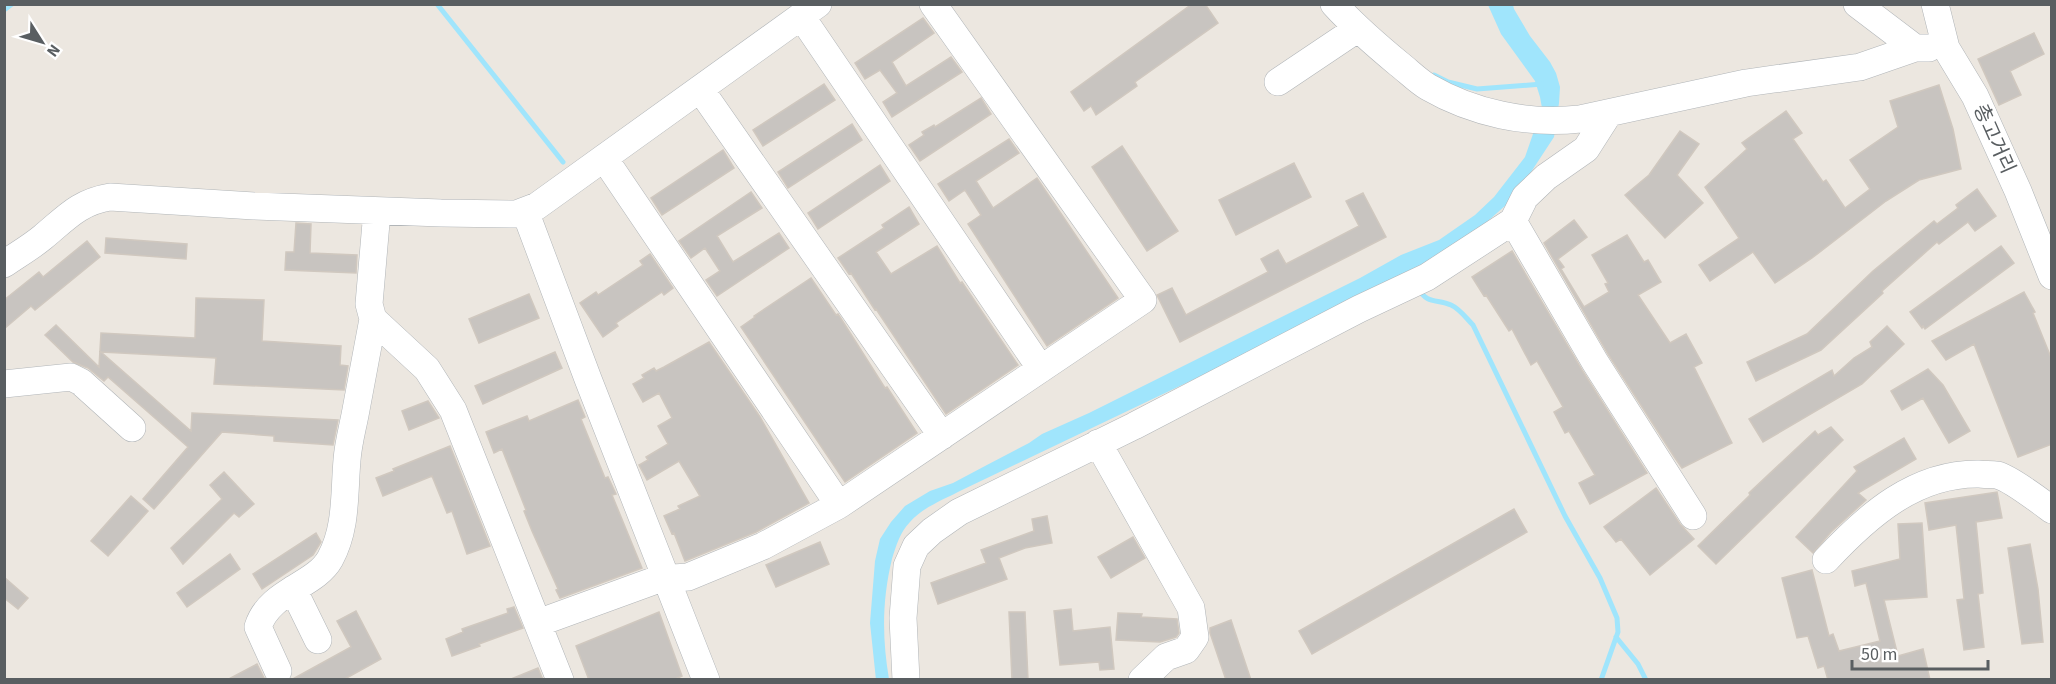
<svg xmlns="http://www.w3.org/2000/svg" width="2056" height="684" viewBox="0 0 2056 684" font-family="'Source Sans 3','Noto Sans KR',sans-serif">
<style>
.water{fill:#a0e5fc}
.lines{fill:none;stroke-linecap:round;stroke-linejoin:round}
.stream{stroke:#a0e5fc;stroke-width:5}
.building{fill:#c8c4c0;stroke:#d0c8bf;stroke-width:1.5}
.minor-casing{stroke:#b1b5b8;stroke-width:28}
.minor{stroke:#fff;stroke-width:27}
.labels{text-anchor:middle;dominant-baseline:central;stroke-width:6;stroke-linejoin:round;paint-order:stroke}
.street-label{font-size:20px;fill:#595e61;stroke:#fff}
</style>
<rect width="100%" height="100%" fill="#ece7e0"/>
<path class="water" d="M1488,5H1513L1514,9L1530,36L1550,62L1556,73L1560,87L1559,103L1554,137L1514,198L1472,235L1425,269L962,490C945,499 923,507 910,522C900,532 896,546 892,559C882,600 882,638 889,679L876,680L870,623L875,561L880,539L891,522L905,506L930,491L953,483L985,466L1029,443L1042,434L1089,413L1360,278L1401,255L1439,240L1475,215L1494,197L1525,157L1542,108L1540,97L1535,81L1501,34Z"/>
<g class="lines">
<path class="stream" d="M437,4L563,162
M4,10L12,4
M1434,75L1448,82L1477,89L1542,84
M1419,289C1426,304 1438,299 1451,305C1460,309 1466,318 1473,325L1565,516L1600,578L1617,618L1618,632L1601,680
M1616,637L1638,664L1646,680"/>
</g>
<path class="building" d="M1192,4H1205L1218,23L1135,82L1137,86L1096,115L1091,106L1084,111L1071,92Z
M923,18L934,33L892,62L906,86L951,57L962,72L892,117L883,102L897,93L880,70L865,79L855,63Z
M2034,33L2044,54L2010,71L2021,95L1999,105L1978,59Z
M824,84L835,100L763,146L753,130Z
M1939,85L1953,129L1961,169L1919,180L1886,201L1812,258L1775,283L1753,252L1710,281L1699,265L1739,238L1705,187L1747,149L1742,143L1786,111L1802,133L1793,139L1823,182L1826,180L1845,208L1870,189L1850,160L1898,127L1890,101Z
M981,98L991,114L920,161L909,145L924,135L922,132L934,125L935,127Z
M852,124L862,140L788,188L778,172Z
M1680,131L1699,144L1677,175L1703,203L1665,238L1625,195L1649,175Z
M1009,139L1019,153L976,181L993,208L1037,178L1118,298L1047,346L968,224L981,215L965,190L949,201L938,184Z
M1122,146L1178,231L1147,251L1092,167Z
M723,150L734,168L662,215L651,198Z
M1294,163L1311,197L1236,235L1219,200Z
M880,165L890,181L818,229L808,213Z
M1977,189L1996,216L1975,231L1968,222L1939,244L1937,242L1882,291L1883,293L1821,350L1756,381L1747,362L1807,334L1873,271L1934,221L1937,224L1958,208L1956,205Z
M751,192L762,208L717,236L733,262L779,233L789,248L717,296L706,280L720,271L705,248L691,258L679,241Z
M1363,193L1386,237L1180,342L1157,295L1172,288L1186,315L1268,272L1261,259L1278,250L1286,264L1359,226L1346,201Z
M909,207L919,224L876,252L891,274L937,246L960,283L962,282L1018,365L946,414L876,309L875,310L851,273L849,274L838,258L884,228L882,225Z
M1574,220L1587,237L1558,259L1564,267L1561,269L1584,307L1609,292L1605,284L1608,283L1592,255L1627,235L1644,262L1648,260L1661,282L1638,295L1670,343L1686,334L1702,363L1694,367L1732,443L1682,468L1675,458L1608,354L1544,243Z
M296,223L311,224L310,253L357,255L356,273L285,270L286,252H294Z
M106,238L187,244L186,259L105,253Z
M87,241L100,257L35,310L31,306L4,329V300L39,272L43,277Z
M2001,246L2014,263L1925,329L1923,326L1922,328L1910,312Z
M1512,251L1582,370L1647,473L1590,504L1579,483L1595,475L1569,431L1565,433L1554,412L1563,407L1537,361L1531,365L1512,329L1509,331L1486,295L1484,296L1472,277Z
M650,254L673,288L664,295L662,292L616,323L618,326L603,337L580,303L596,292L598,295L643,265L640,261Z
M811,278L836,315L838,314L840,317L885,388L887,387L917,433L845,482L741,327L755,317L754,316Z
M2024,292L2035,312L2033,313L2052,360V444L2018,457L1974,344L1946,360L1932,341Z
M529,294L539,318L479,343L469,319Z
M196,298L264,300L262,341L341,346L340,365L348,366L344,390L214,384L216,358L101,352L191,431L192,413L338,420L333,445L274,441V436L222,432L154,509L143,499L188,447L108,377L104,381L88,368L73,362L45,335L56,325L99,367L101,333L195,338Z
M1887,326L1904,344L1862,384L1763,442L1749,419L1832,370L1834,376L1854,358L1872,347L1870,342Z
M709,342L760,417L809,503L756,532L685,561L674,533L672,534L664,516L680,509L678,506L700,496L679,461L647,480L639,465L648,460L646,457L668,444L658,426L672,418L659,393L643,402L633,384L644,378L642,375L654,368L656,371L664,367Z
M555,352L562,368L483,404L475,386Z
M1928,369L1943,385L1970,431L1949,443L1923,398L1902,410L1891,391Z
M578,400L585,417L581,419L605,478L608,477L616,494L612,495L642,568L560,598L556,590L558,589L532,531L524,511L526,510L502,449L494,453L486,432L527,416L529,421Z
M428,401L439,418L409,430L402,411Z
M1831,427L1843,440L1716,564L1698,546L1750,495L1749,493L1815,431L1818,435Z
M1904,438L1916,459L1858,493L1866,500L1831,532L1813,553L1796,537L1857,471L1854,467Z
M450,446L490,546L467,554L452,511L447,513L432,476L383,496L376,478L394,471L393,469Z
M224,472L254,504L239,517L234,513L183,564L171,548L222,499L210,485Z
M1656,488L1680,524L1694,539L1650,575L1621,539L1616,542L1604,527Z
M1997,492L2002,518L1976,522L1983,593L1978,594L1984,647L1964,650L1957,600L1964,599L1956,525L1929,530L1925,503Z
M131,496L148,511L108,556L91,541Z
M1514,509L1527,532L1312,654L1299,631Z
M1047,516L1052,543L1025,548L999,558L1007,579L938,604L931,583L986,563L981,550L1034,531L1032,519Z
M1922,523L1927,597L1884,600L1898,656L1923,649L1930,680H1828L1824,666L1818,668L1808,636L1797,638L1782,578L1812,570L1829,636L1833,634L1839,651L1880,641L1866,583L1855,586L1852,571L1900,559L1898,524Z
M316,533L321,542L313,555L262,589L253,574Z
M1133,537L1145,558L1111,578L1098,557Z
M820,542L829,564L776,587L766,565Z
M2030,544L2038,589L2043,642L2022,644L2008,548Z
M230,554L240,569L187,607L177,593Z
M4,577L28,598L18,609L4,598Z
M514,607L523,628L479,644L480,646L452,656L446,639L463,632L462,629L508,613L507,609Z
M1071,609L1073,631L1110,627L1114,669L1100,670L1099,662L1060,665L1054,611Z
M356,611L381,659L343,680H291L351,647L337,621Z
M659,612L682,676L673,680H589L576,646Z
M1009,612H1025L1028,680H1012Z
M1118,613L1142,614L1141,617L1177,619L1179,633L1176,637L1160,642L1116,640Z
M1231,620L1251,680H1226L1210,633V628Z
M257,664L265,680H227Z
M538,668L543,680H511V679Z"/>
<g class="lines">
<g class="minor-casing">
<path id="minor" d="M1334,4C1354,26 1376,45 1399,64C1408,71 1418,81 1428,87C1473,113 1528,125 1580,119L1746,83L1860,67L1915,48
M1857,4L1915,48H1929
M1935,4L1946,48L1975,96L2018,191L2052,276
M801,16L1041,369
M1278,82L1357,29
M700,89L942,436
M604,158L839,505
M377,211L369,304L373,319L427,369L453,410L560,680
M525,211L588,379L706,680
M1513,221L1595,362L1693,516
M4,264C17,255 31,247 43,237C66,218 79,202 110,197L254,206L441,213L516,214L537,206L818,4
M4,384L71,377L81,382L132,428
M1098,443L1191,608L1195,637L1186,650L1166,657L1142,680
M1826,560C1867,516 1915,473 1979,474C1984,475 1991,474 1997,475C2010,478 2040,501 2052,510
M293,589L318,640
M538,623L659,579L688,577L763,546L839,505L1143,300L933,4
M278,671L258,627C269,591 315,586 330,559C347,528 344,494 347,460C348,445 352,430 355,415C361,383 367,351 373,319
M906,680L903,618L907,566L916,546L932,531L959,512L1134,426L1359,309L1427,277L1513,221L1525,197L1546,177L1586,149L1609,113"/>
</g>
<use href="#minor" class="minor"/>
</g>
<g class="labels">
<g class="street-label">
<text transform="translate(1994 139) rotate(66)">총고거리</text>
</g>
</g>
<rect width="2056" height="684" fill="none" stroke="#595e61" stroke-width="12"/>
<g transform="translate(42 42) rotate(127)" stroke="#ffffff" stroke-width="4.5" paint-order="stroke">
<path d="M0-4.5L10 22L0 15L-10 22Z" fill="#595e61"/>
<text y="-9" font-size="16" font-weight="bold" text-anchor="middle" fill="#595e61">N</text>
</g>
<path d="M1852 660v9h136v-9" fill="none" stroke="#595e61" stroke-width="3"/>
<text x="1861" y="660" font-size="18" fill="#595e61" stroke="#ffffff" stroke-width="4.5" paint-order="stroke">50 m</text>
</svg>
